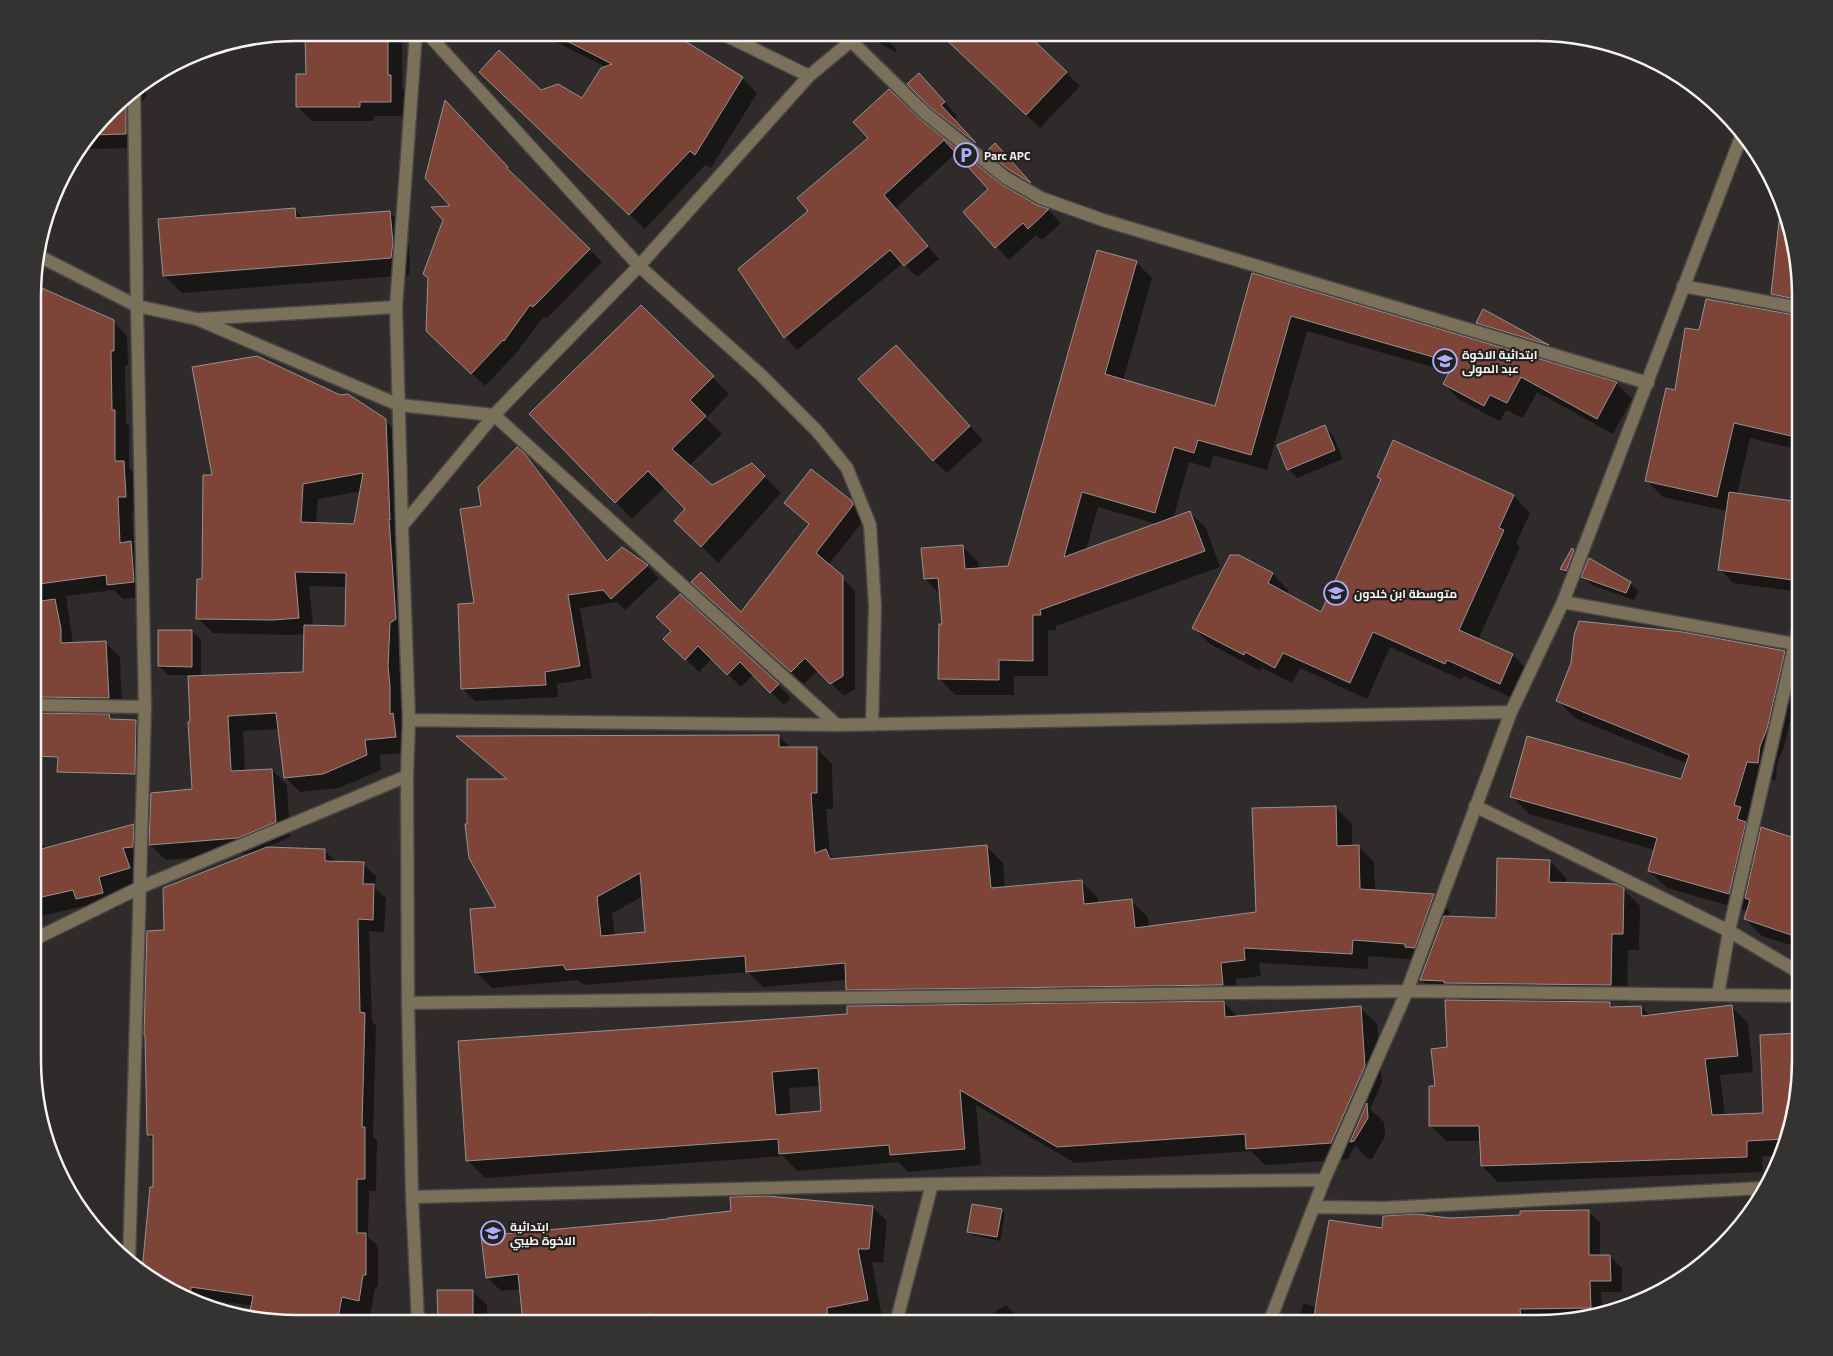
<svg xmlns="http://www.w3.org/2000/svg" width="1833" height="1356" viewBox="0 0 1833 1356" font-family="'Titillium Web',Cairo,sans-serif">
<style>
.shadow{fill:#0007;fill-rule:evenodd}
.building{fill:#7e4438;stroke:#969291;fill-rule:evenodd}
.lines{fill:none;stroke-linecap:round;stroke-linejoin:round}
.minor-casing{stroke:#4a4746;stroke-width:15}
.minor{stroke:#7b7059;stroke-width:12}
.labels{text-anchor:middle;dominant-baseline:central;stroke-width:4.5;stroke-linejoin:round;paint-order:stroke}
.poi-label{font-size:12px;font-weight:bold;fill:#f5f3f2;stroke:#242220;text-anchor:start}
.rim{fill:none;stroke:#f5f3f2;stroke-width:2.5}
</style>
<rect width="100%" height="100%" fill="#2e2b2a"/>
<path class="shadow" d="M307,33H410L411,37H402V88L405,91V116H374V121H312L297,106L307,76Z
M538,33H670L742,78L757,93L711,168L705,165L645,229L495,86L541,91L583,99L606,67Z
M862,33H881L897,50L895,52Z
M951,33H1024L1080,86L1040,128L946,38Z
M145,84L146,98L142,101L140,106L141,148L81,149L122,98Z
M909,84L932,88L957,116L954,119L979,147L945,120Z
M457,114L520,180L519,181L602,262L546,319L544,316L517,352L485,386L440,343L453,207Z
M919,120L1000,185L1037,206L1048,210L1061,223L1042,240L1036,235L1009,260L965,212L990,189L957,152L896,208L939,259L917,277L903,263L797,350L785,337Z
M995,145L1009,158L1039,192L1025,184L988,152Z
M294,209L304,219L389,212L407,229L410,262L409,275L182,293L164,276Z
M1779,228L1790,229L1795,244L1800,296H1791Z
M1136,262L1152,278L1123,381L1216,407L1253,275L1616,383L1632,399L1613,434L1537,392L1523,418L1506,410L1500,421L1460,400L1444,384L1450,372L1307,331L1267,470L1213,455L1210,468L1189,462L1173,519L1190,513L1206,528L1220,567L1056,626V630L1048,631V676H1014V695H955L940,679L944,625L941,595L925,579L962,546L978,562L979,569L1009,567ZM1098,507L1157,524L1086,550Z
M35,286L113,321L127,336L128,365H125L126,423L129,426V468L138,477L140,511H132L134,545L145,557L148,596L123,599L114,590L66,596L73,644L106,643L120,657L122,712L49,711L42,715L109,716L114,721H136L150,736V760L34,756V584L41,583L34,538Z
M641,306L729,394L706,418L722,434L689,466L712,486L752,464L781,493L718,563L676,521L687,509L665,487L632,519L616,502Z
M1484,311L1548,346L1558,356L1491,336L1477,323Z
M1788,315L1800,318V450L1750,438L1737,494L1800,503V592L1733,583L1720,569L1727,511L1663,497L1647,481L1676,392L1700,332Z
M909,360L983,440L947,473L933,460Z
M385,420L400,436L411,752L380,755L381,770L339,788L300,792L285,777L279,729L243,731L245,772L272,770L287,785L290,837L265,848L324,850L337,863L363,864L376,876L375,888L386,898L384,932L369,931L372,1021L376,1026L373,1137L377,1140L376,1191H369L368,1237L378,1246V1287H375L369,1323H279L253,1306L203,1299L202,1305L195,1304L144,1271L154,1189V1141L148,1135L166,931L253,853L166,860L148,843V862L138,863L144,883L114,892L118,908L92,914L84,906L33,918L34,840L37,839L47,849L133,826L150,843L193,790L189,675H168L159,666L192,631L201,640V677L305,674L306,634L289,635L213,633L198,618L204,580L213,476ZM361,491L355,525L316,524L318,499ZM309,586L347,587L346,627L313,626Z
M1325,427L1333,436L1343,459L1297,478L1289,469Z
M1394,442L1514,496L1530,513L1516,544L1520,547L1478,640L1513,655L1529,672L1517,700L1464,676L1462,680L1390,647L1367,699L1300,668L1292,683L1262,668L1260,671L1210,644L1193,628L1239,557L1273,574L1289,591L1287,595L1322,613L1382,480L1378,476Z
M523,454L536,467L608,561L647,566L659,578L625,610L617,602L580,608L592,678L557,684L558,697L475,701L463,689L475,604L482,507Z
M851,502L865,519L828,565L855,590V689L844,696L818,670L804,684L706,595L741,614L810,525L786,503Z
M1574,551L1582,559L1570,578L1561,569Z
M1583,576L1630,583L1639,591L1634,600L1592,585Z
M680,595L778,685L791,698L784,705L754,674L741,687L712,658L699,672L665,639L672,631Z
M1784,652L1800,668V676L1784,747L1777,764L1776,780L1764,779L1756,833L1760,838L1762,829L1800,841V948L1762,936L1745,919L1748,911L1667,888L1649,871L1655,850L1529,814L1512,796L1682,781L1688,764L1575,718L1557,700Z
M779,736L791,748H816L832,764L833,809H826L830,855L835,860L987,847L1003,863L1005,888L1081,881L1098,898V904L1131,901L1148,917L1149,927L1257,913L1335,807L1352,824V846H1358L1374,862L1375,891L1434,896L1450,912L1448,917L1497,919L1550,861L1566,878V884L1623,889L1640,906L1639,950H1628L1627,1002L1608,1001L1615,1008L1641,1007L1650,1016L1732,1007L1748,1023L1753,1072L1720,1075L1725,1116L1765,1114L1800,1078L1782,1156H1762L1763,1172L1498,1182L1482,1166L1481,1141H1446L1430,1125L1437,1087L1463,1001L1459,997L1438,996L1421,980L1427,963H1422L1419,960L1368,956V969L1259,963L1261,976L1236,979L1238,1001H1222L1238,1017L1360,1008L1377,1024L1382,1083L1370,1109L1384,1122L1385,1136L1372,1159H1368L1355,1145L1348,1159L1265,1165L1251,1151L1075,1163L976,1105L981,1165L908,1172L899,1162L797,1171L783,1156L485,1178L468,1161L459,1042L849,1015L865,1007L847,989V980L763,987L748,972L583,985L578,980L492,988L476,972L498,908L507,780L459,737ZM643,896L647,933L615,936L612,913ZM820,1086L823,1112L791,1115L789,1088Z
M57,1165L62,1170L63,1181L60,1177Z
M873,1207L887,1221L883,1263L872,1262L883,1323H524L521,1289L501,1291L487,1277Z
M1001,1210L1005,1214L1000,1241L972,1235L968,1231Z
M1588,1211L1600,1222V1256H1610L1622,1268V1292H1601L1602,1314L1580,1319L1531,1320V1323H1297L1304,1303L1317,1308L1383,1230L1449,1219Z
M439,1291H472L487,1305V1323H439Z
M1006,1305L1023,1323H978Z"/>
<path class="building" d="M551,33H672L743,77L695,155L690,151L629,215L479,72L499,50L541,90L558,84L582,98L601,68L612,64Z
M939,33H1026L1067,72L1026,115Z
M388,34V75H391V102H360V107H296V74H306L305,35Z
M919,73L945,102L941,105L976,143L930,107L907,84Z
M889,89L920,119L1001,184L1037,205L1049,209L1028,229L1023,223L995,248L963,212L988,189L944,140L884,195L928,246L904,266L890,250L784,338L738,269L808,211L797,198L868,138L853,122Z
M126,96V134L92,135L122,98Z
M445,100L508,167L507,168L590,249L533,307L530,305L504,341L503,340L471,374L426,331L428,278L423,274L443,220L431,207L450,206L425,178Z
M995,143L1031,183L1011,171L986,152Z
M1781,204L1795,244L1800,300L1771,294Z
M295,208L296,218L390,211L393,243L391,258L163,276L158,219Z
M1097,250L1137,261L1105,374L1215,406L1252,273L1617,382L1597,419L1521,377L1507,403L1490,395L1484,406L1443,384L1454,363L1291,316L1251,455L1198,440L1194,453L1174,447L1155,513L1082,492L1064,557L1190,511L1205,551L1040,610L1041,615H1033V661L999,660V680L938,679L939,624H942L938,578L924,579L921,548L963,545L965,569L1008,566Z
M35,285L114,320V351H111L112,410H115V461H124L126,497H118L120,543L131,541L134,582L107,585L106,575L39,584L34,547Z
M1706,299L1800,316V438L1734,423L1717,497L1645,481L1666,388L1675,390L1685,328L1699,330Z
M641,305L714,376L690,400L706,416L672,449L712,485L752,463L765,476L701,547L674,521L685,509L648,471L615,503L529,414Z
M1483,309L1549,345L1476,323Z
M896,345L970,426L933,461L858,379Z
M257,356L340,395L348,394L386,419L390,520L389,519L396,619L390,623L388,667L390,686V714L393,713L396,737L365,740L367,755L323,774L284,778L276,713L228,716L231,771L272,769L276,822L238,838L149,845L151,793L192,789L188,722L190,721L188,676L303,672L304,625L345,626L346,573L295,572L299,618L273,620L196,619L197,579H202L203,475H212L192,367ZM363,473L354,524L301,522L303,484Z
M1325,425L1335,450L1287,470L1277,445Z
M1393,440L1514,495L1499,528L1504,530L1459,630L1513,654L1500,684L1447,660L1445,664L1373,632L1350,683L1283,653L1275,668L1245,652L1244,655L1192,628L1230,555H1239L1273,573L1268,583L1321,612L1381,479L1377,477Z
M517,447L524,453L607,561L622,547L648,565L611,599L603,590L568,595L580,666L545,672L546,685L461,689L458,604L474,603L460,509L481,506L478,487Z
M811,469L852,501L853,505L816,553L843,576V676L830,684L805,658L791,672L691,582L701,572L741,612L809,524L784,503Z
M1729,492L1800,502V581L1718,570Z
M1572,548L1574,550L1566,571L1560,569Z
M1589,558L1631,582L1626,593L1581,577Z
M680,594L779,684L770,693L740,662L727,675L698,646L685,660L663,639L671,631L656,617Z
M55,599L61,629V643L106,641L109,698L34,697V629H38L34,602Z
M1579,621L1683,632L1785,651L1767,729L1760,746L1758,763L1747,762L1734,805L1741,807L1737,819L1746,822L1729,894L1648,871L1657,838L1510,797L1527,736L1681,779L1689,755L1556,701L1571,663L1574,635Z
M158,630H192V667L158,666Z
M34,713L109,714L110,719L136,720L135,774L57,772L58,757L35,756Z
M779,735V747H817V793H811L815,853L826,849L830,859L987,845L991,888L1082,880L1084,904L1132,899L1135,928L1256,912L1252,808L1336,806L1337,846L1359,845L1360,889L1434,894L1415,948L1405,947V944L1353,940L1352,954L1244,948L1245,960L1221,963L1223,985L846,990L845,963L746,972L745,956L566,970L563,965L475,973L470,909L496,907L469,858L465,824H467V779H507L456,736ZM640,873L645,932L601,936L597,897Z
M134,824L133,847L123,848L130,868L99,877L103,893L76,899L73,890L33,899L34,851Z
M1761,827L1800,840V938L1744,919L1750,900L1745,898Z
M267,847L325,849V861L364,862L363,884H374L373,920L358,919L360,1012L365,1013L362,1127H365V1179H357V1233H366V1275H363L359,1301L342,1297L337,1323H279L249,1316L253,1296L191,1287L190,1300L142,1271L150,1187H153V1135H147L145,1035H144L147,931L164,930L163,888Z
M1497,858L1550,860L1549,882L1616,884L1624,888L1623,934H1612L1611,985L1444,983V981L1420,980L1444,916L1496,918Z
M1445,1000L1610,1002V1007L1641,1006L1642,1016L1732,1005L1738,1056L1705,1059L1712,1115L1763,1113L1760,1035L1800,1033V1078L1785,1139L1747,1141V1157L1481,1166L1479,1126H1429V1086H1435L1431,1049L1447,1047Z
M1224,1001L1225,1017L1361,1006L1365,1066L1331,1143L1246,1149L1245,1134L1057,1147L960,1090L965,1149L890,1155L889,1145L779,1154L778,1139L466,1161L458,1041L847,1014V1006ZM818,1068L821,1111L776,1115L772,1072Z
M1367,1103L1368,1118L1354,1141L1350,1142Z
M767,1196L873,1206L869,1249H858L868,1300L827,1308L828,1323H651V1314L550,1323H523L518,1274L486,1278L481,1236L668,1219V1218L731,1211L730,1197Z
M972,1204L1002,1209L997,1237L967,1232Z
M1589,1210V1255H1610L1611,1281H1590L1591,1308L1520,1309L1521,1318L1457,1320L1456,1323H1313L1329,1220L1382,1228L1383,1216L1416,1214L1449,1218L1520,1215V1211Z
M437,1290H473V1323H438Z"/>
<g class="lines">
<g class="minor-casing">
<path id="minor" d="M416,33L396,307L402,526L409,720L407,776L408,1003L412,1197L418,1323
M427,33L639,266L761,375L817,431L847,468L870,525L875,606L872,725
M721,33L809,76
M851,41L925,113L1006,178L1041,198L1103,220L1648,383
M37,255L137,306L197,319L399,405L494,415L837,725
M1683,286L1800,308
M199,319L396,307
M402,526L494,415L639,266L809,76L851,41L856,33
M1563,602L1800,645
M34,705L145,707
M409,720L837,725L1511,712
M1475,806L1729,931L1800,973
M33,940L141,887L407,776
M1718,995L1729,931L1800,621
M408,1003L1407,991L1800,996
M412,1197L932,1184L1324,1180
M1314,1207L1384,1208L1763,1188
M129,1263L145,707L137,306L134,91
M896,1323L932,1184
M1269,1323L1324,1180L1407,991L1511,712L1563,602L1741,137"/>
</g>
<use href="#minor" class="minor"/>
</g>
<defs>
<g id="parking-ring" transform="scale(1.25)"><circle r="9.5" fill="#242220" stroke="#aeaefa" stroke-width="1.5"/><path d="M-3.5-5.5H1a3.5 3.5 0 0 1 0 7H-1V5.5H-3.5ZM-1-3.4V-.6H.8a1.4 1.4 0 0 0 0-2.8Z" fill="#aeaefa"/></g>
<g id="school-ring" transform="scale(1.25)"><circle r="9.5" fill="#242220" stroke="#aeaefa" stroke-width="1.5"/><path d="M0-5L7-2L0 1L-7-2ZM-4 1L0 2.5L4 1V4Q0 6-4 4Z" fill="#aeaefa"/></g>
</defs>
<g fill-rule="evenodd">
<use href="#parking-ring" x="966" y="155"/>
<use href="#school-ring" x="1445" y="361"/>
<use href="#school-ring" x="1336" y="593"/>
<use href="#school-ring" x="493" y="1233"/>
</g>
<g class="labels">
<g class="poi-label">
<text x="984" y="155">Parc APC</text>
<text x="1462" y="354">ابتدائية الاخوة<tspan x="1462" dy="14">عبد المولى</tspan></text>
<text x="1354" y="593">متوسطة ابن خلدون</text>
<text x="510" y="1226">ابتدائية<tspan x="510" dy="14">الاخوة طيبي</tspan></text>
</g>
</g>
<path d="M0 0H1833V1356H0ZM296 41H1537A255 255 0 0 1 1792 296V1060A255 255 0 0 1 1537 1315H296A255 255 0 0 1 41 1060V296A255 255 0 0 1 296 41Z" fill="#353331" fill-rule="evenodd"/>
<path class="rim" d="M296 41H1537A255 255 0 0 1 1792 296V1060A255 255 0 0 1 1537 1315H296A255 255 0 0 1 41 1060V296A255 255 0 0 1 296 41Z"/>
</svg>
